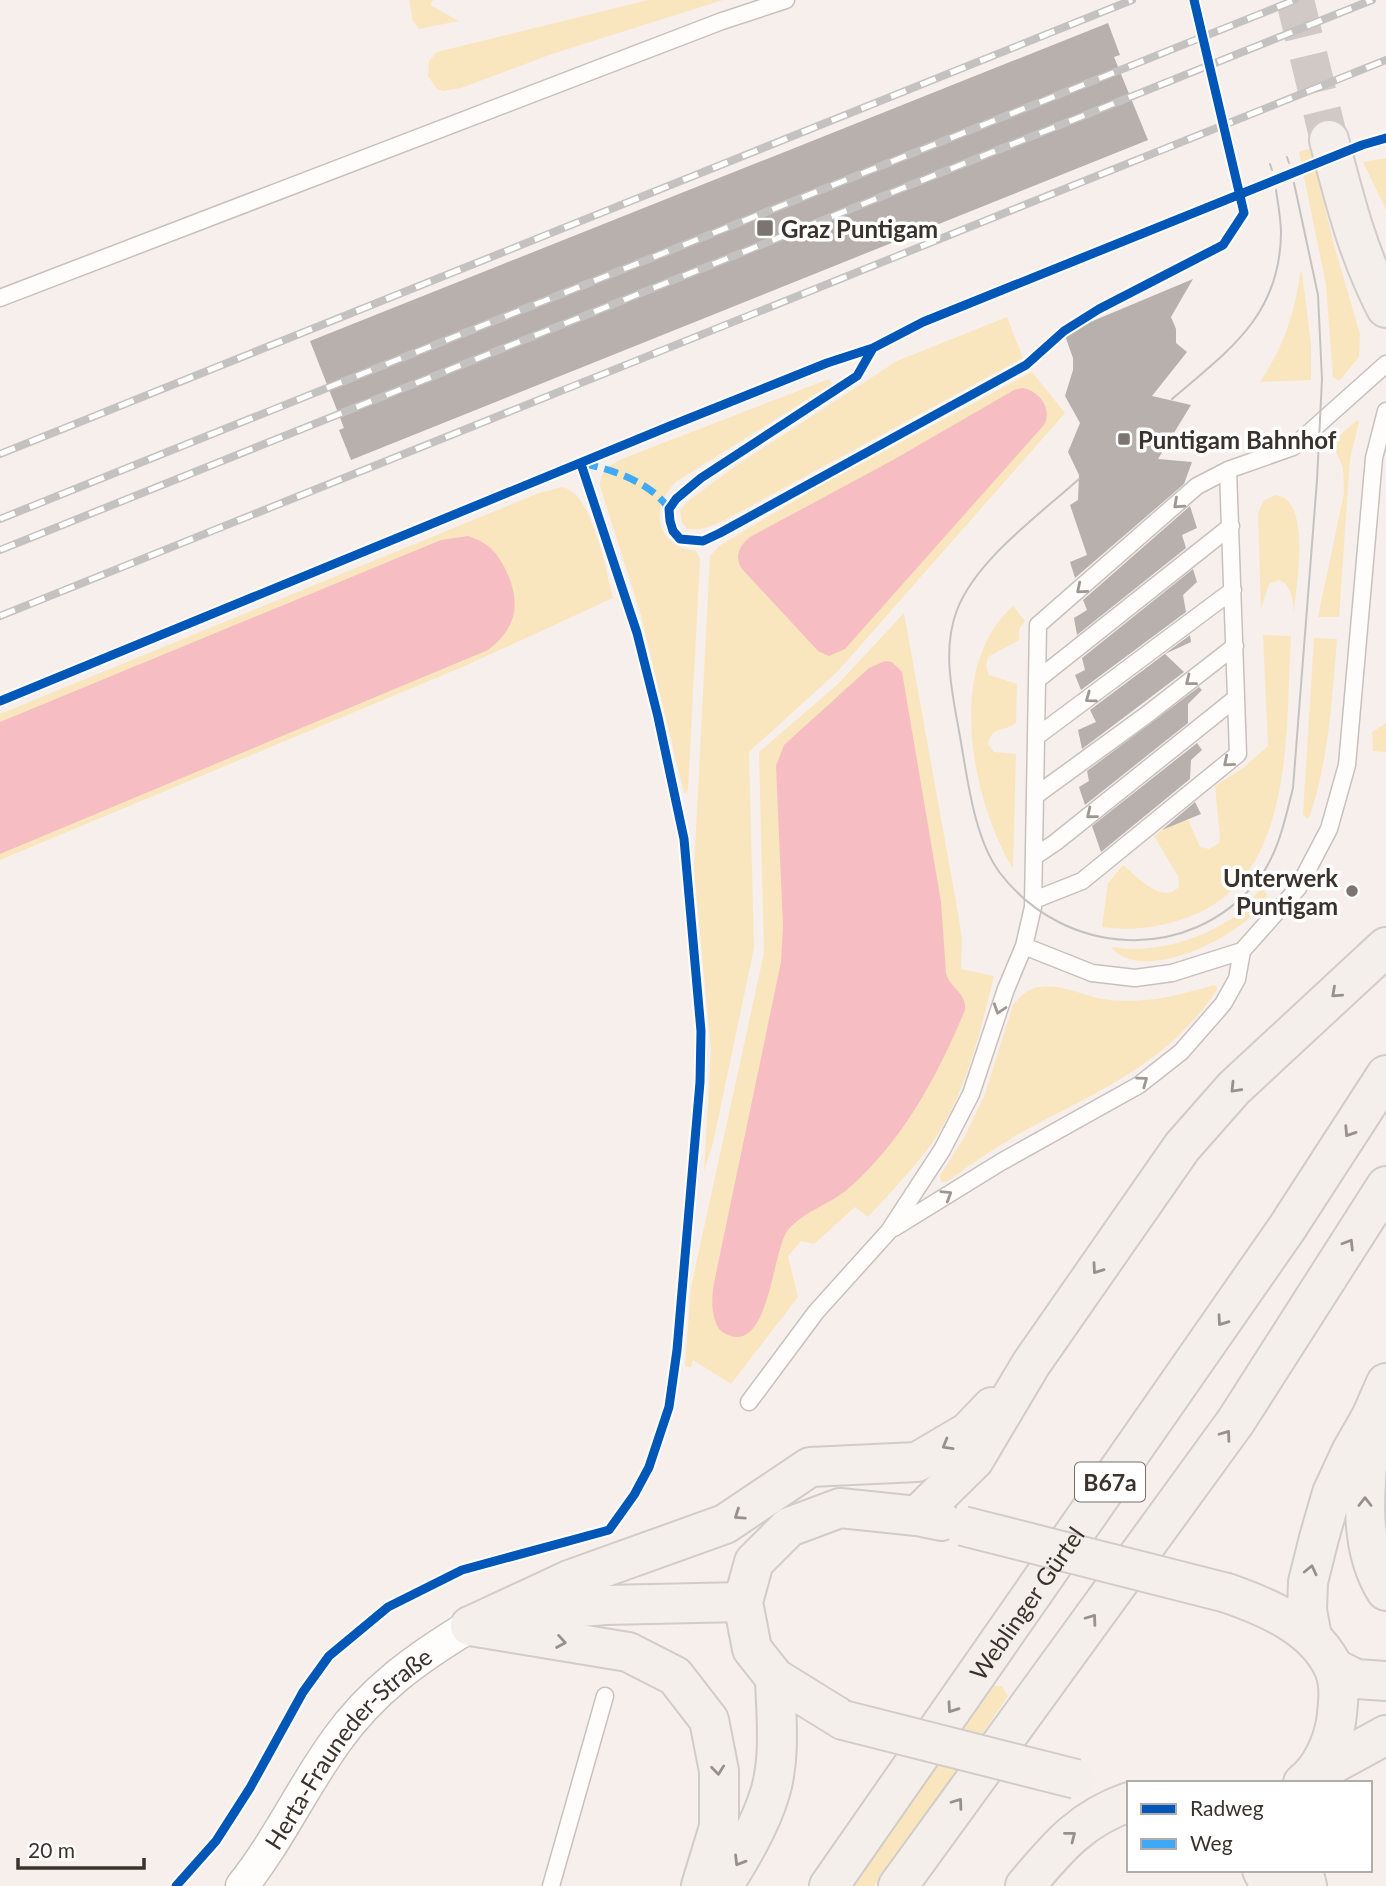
<svg xmlns="http://www.w3.org/2000/svg" width="1386" height="1886" viewBox="0 0 1386 1886" font-family="Lato,sans-serif">
<style>
.grass{fill:#f9e6be}
.water{fill:#f6bec2}
.building{fill:#b8b0ad}
.lines{fill:none;stroke-linecap:round;stroke-linejoin:round}
.primary-tunnel{stroke:#d1c9c5;stroke-width:38;stroke-dasharray:38 19;stroke-linecap:butt}
.service-casing{stroke:#c8c0bc;stroke-width:19}
.minor-casing{stroke:#c8c0bc;stroke-width:35}
.primary-casing{stroke:#d1ccca;stroke-width:42}
.service{stroke:#fefdfc;stroke-width:16}
.minor{stroke:#fefdfc;stroke-width:32}
.primary{stroke:#f4efea;stroke-width:38}
.tram{stroke:#c4c2c0;stroke-width:2}
.rail-casing{stroke:#c4c2c0;stroke-width:8}
.rail{stroke:#fff;stroke-width:5;stroke-dasharray:16;stroke-linecap:butt}
.primary-bridge-casing{stroke:#d1ccca;stroke-width:42;stroke-linecap:butt}
.primary-bridge{stroke:#f4efea;stroke-width:38}
.quiet{stroke:#3fa9f5;stroke-width:7;stroke-dasharray:14 7;stroke-linecap:butt}
.cycleway-casing{stroke:#fff;stroke-width:13}
.cycleway{stroke:#0057b8;stroke-width:9}
.oneway{stroke:#9c9894}
.oneway2{stroke:#97908c}
.poi-dot{fill:#7c7470;stroke:#fff;stroke-width:2.5}
.labels{text-anchor:middle;dominant-baseline:central;stroke-width:7;stroke-linejoin:round;paint-order:stroke}
.shield{fill:#fff;stroke:#75706c;stroke-width:2}
.shield-label{font-size:23px;font-weight:bold;fill:#3a322d}
.poi-label{font-size:24px;font-weight:bold;fill:#3a322d;stroke:#fff;text-anchor:start}
.street-label{font-size:24px;fill:#3a322d;stroke:#fff}
</style>
<rect width="100%" height="100%" fill="#f7efeb"/>
<path class="grass" d="M409,0H433L430,5L459,21L419,29L413,21Z
M648,0H723L552,54L461,88L444,91L437,89L428,76L429,61L437,52Z
M1311,148L1334,245L1360,334L1359,357L1339,381L1333,377L1326,285L1299,152Z
M1386,158V210L1363,162Z
M1302,272L1311,344V380L1260,382C1283,347 1295,314 1300,273Z
M1007,317L1023,358L723,521C711,526 701,531 688,529L682,523L680,510L688,501L737,465L897,361Z
M1032,372L1065,413L838,671L749,752L754,948L713,1143L704,1171L711,1050L694,869L710,556L719,546L821,485Z
M829,379L832,384L677,481C649,507 655,546 696,551L700,559L688,789L686,793H684L640,612L600,486C600,469 613,463 627,457Z
M1357,420L1359,422L1350,459L1339,617H1318L1344,493L1343,468L1332,442Z
M562,487C593,493 606,572 613,598L467,665L0,860V714L539,493Z
M1276,495C1312,500 1296,585 1294,612C1292,599 1292,585 1279,580L1269,584L1261,609L1258,513L1264,500Z
M1013,606L1025,621L1019,629V640L988,657L986,666L989,675L1017,684L1016,723C1005,732 992,725 988,744L994,752L1016,754L1013,869C972,800 944,667 1013,606Z
M904,613L958,913L962,940L961,969L994,976C980,1033 966,1094 932,1143C913,1169 890,1193 868,1217L855,1207L814,1244L801,1241L788,1256L798,1297L731,1384L693,1360L691,1367L685,1366L691,1287L764,953L759,752L838,684Z
M1263,635L1291,636C1285,731 1297,879 1186,918C1157,928 1132,931 1102,927L1108,883L1123,865C1137,876 1161,905 1179,887L1178,876L1154,836L1185,813L1200,847L1209,849L1219,843L1220,837L1215,786L1243,768L1268,746Z
M1314,638L1337,639C1332,699 1329,760 1309,818H1306L1303,814Z
M1386,723V752L1373,751L1372,732Z
M1261,888L1266,893L1267,897C1248,934 1143,987 1111,947C1152,954 1202,940 1235,916C1245,908 1253,898 1261,888Z
M1214,985L1217,987V990C1166,1065 1100,1090 1024,1131C998,1146 972,1163 948,1181L941,1182L940,1176L965,1136L985,1094L1013,1005C1020,997 1028,988 1039,987C1059,983 1082,995 1102,999C1141,1005 1177,996 1214,985Z
M989,1686H1002L1008,1696L947,1786L874,1886H849Z"/>
<path class="water" d="M1022,388C1039,390 1053,409 1044,425L845,649L829,656L818,651L742,569C734,557 739,546 750,537L893,460L1014,390Z
M468,536C491,543 500,556 509,577C521,608 514,630 488,650L0,854V722L441,540Z
M885,661L892,662L902,672L941,902L946,973C950,989 967,992 965,1010C938,1075 903,1141 849,1188C831,1204 804,1211 788,1230C772,1250 770,1352 728,1335C721,1332 717,1328 715,1320C711,1308 712,1296 714,1283L781,962L783,926L776,766L784,745L869,668Z"/>
<path class="building" d="M1108,23L1120,55L1114,57L1148,140L351,460L339,430L344,428L310,341Z
M1193,279L1171,317L1176,329V343L1187,352L1152,396L1191,405L1158,459L1192,462L1184,484L1075,578L1070,562L1087,555L1070,505L1078,500L1079,475L1068,452L1080,423L1065,396L1073,370V358L1064,333Z
M1190,506L1197,528L1182,535L1186,548L1077,635L1074,618L1087,610L1083,600Z
M1193,569L1197,582L1183,595L1186,612L1081,690L1075,675L1085,670L1082,658Z
M1190,635L1191,642L1165,654L1184,672L1082,749L1078,730L1096,722L1090,710Z
M1199,687L1202,690L1188,704V723L1085,805L1079,787L1089,781L1087,771Z
M1197,743L1202,750L1191,760L1190,779L1101,852L1092,826Z
M1195,802L1201,814L1162,830Z"/>
<g class="lines">
<path class="primary-tunnel" d="M1295,0L1329,140"/>
<g class="service-casing">
<path id="service" d="M0,298L722,21L786,0
M1037,680L1231,526
M1036,737L1233,590
M1035,796L1145,716L1235,646
M1034,857L1056,842L1236,698
M1034,900L1082,881L1238,754L1228,470
M1024,946L1092,973L1135,978L1172,973L1242,951L1298,888L1329,829L1347,765L1374,458L1386,411
M894,1228L1001,1162L1139,1085L1181,1052L1223,1004L1237,979L1242,951
M749,1402L816,1312L889,1231L942,1150L971,1094L1006,989L1024,946L1033,907L1038,625L1197,486L1228,470L1293,447L1386,364
M551,1886L605,1696"/>
</g>
<g class="minor-casing">
<g id="minor">
<path id="s1" d="M242,1886C278,1841 302,1788 336,1741C372,1690 417,1658 470,1626"/>
</g>
</g>
<g class="primary-casing">
<g id="primary">
<path d="M1329,140C1344,198 1358,254 1386,308"/>
<path d="M1370,1433C1365,1484 1357,1546 1386,1591"/>
<path d="M917,1516L974,1460L1031,1364L1182,1147L1234,1088L1386,947"/>
<path d="M1227,1593C1267,1607 1316,1627 1334,1669C1341,1686 1338,1705 1336,1722C1332,1744 1321,1769 1303,1783"/>
<path d="M523,1612L605,1605L743,1602"/>
<path d="M470,1626L569,1580L725,1524L810,1467L917,1462L968,1432L992,1407"/>
<path d="M470,1626L628,1652L675,1676L709,1720L719,1771V1827L701,1886"/>
<path d="M1312,1637L1307,1610L1308,1582L1319,1538L1332,1493L1351,1452L1371,1417L1386,1383"/>
<path d="M1334,1668L1356,1679L1386,1681"/>
<path d="M843,1720L775,1678L752,1649L743,1602L754,1562L789,1527L840,1508L917,1516L941,1521"/>
<path d="M1313,1775L1386,1735"/>
<path d="M1262,1870L1270,1886"/>
<path d="M1303,1870L1307,1886"/>
<path d="M723,1886C741,1857 760,1826 770,1793C781,1756 776,1715 775,1678"/>
<path id="s2" d="M829,1886L1287,1228L1386,1075"/>
<path d="M898,1886L1236,1421L1386,1186"/>
<path d="M1025,1886C1057,1848 1080,1819 1129,1802"/>
</g>
</g>
<use href="#service" class="service"/>
<use href="#minor" class="minor"/>
<use href="#primary" class="primary"/>
<path class="tram" d="M1287,157L1289,163
M1270,164L1272,170
M1172,399C1229,350 1280,316 1281,233C1281,219 1278,204 1276,190
M1079,479C1039,515 976,560 957,610C942,649 952,692 959,731C967,774 973,837 1000,873C1064,957 1189,965 1257,881C1278,855 1285,820 1293,788L1317,480L1322,379L1318,295L1294,183"/>
<g class="rail-casing">
<path id="rail" d="M0,454L1132,0
M0,519L1295,0
M0,550L1372,0
M0,616L1386,60"/>
</g>
<use href="#rail" class="rail"/>
<g class="primary-bridge-casing">
<path id="primary-bridge" d="M963,1526L1227,1593
M843,1720L1076,1779"/>
</g>
<use href="#primary-bridge" class="primary-bridge"/>
<path class="quiet" d="M584,464C613,469 653,484 669,509"/>
<g class="cycleway-casing">
<path id="cycleway" d="M873,348L857,376L701,478L676,499L669,509L670,521L673,531L680,539L703,541L720,533L1026,365L1064,331L1099,309L1223,245L1244,213L1194,0
M0,701L670,426L827,363L873,348L923,322L1362,145L1386,138
M176,1886L216,1841L250,1788L303,1692L329,1656L388,1607L462,1570L609,1530L634,1495L649,1467L669,1407L677,1350L700,1082L701,1031L684,839L658,717L637,633L581,464"/>
</g>
<use href="#cycleway" class="cycleway"/>
</g>
<defs><path id="oneway-chevron" d="M-2-3.5L2.5 0L-2 3.5" fill="none" stroke-width="1.6" stroke-linecap="round" stroke-linejoin="round" transform="scale(1.75)"/></defs>
<g class="oneway">
<use href="#oneway-chevron" transform="translate(1178 504) rotate(138)"/>
<use href="#oneway-chevron" transform="translate(1081 589) rotate(140)"/>
<use href="#oneway-chevron" transform="translate(1190 681) rotate(142)"/>
<use href="#oneway-chevron" transform="translate(1090 698) rotate(144)"/>
<use href="#oneway-chevron" transform="translate(1228 762) rotate(140)"/>
<use href="#oneway-chevron" transform="translate(1091 814) rotate(141)"/>
<use href="#oneway-chevron" transform="translate(999 1009) rotate(108)"/>
<use href="#oneway-chevron" transform="translate(1143 1081) rotate(-36)"/>
<use href="#oneway-chevron" transform="translate(947 1195) rotate(-32)"/>
</g>
<g class="oneway2">
<use href="#oneway-chevron" transform="translate(1336 993) rotate(138)"/>
<use href="#oneway-chevron" transform="translate(1235 1088) rotate(134)"/>
<use href="#oneway-chevron" transform="translate(1349 1132) rotate(123)"/>
<use href="#oneway-chevron" transform="translate(1349 1244) rotate(-58)"/>
<use href="#oneway-chevron" transform="translate(1097 1269) rotate(125)"/>
<use href="#oneway-chevron" transform="translate(1222 1321) rotate(125)"/>
<use href="#oneway-chevron" transform="translate(1226 1435) rotate(-54)"/>
<use href="#oneway-chevron" transform="translate(947 1445) rotate(150)"/>
<use href="#oneway-chevron" transform="translate(1365 1502) rotate(-90)"/>
<use href="#oneway-chevron" transform="translate(739 1515) rotate(146)"/>
<use href="#oneway-chevron" transform="translate(1311 1570) rotate(-77)"/>
<use href="#oneway-chevron" transform="translate(1092 1619) rotate(-54)"/>
<use href="#oneway-chevron" transform="translate(561 1642) rotate(10)"/>
<use href="#oneway-chevron" transform="translate(952 1708) rotate(125)"/>
<use href="#oneway-chevron" transform="translate(718 1770) rotate(84)"/>
<use href="#oneway-chevron" transform="translate(958 1803) rotate(-54)"/>
<use href="#oneway-chevron" transform="translate(1071 1836) rotate(-38)"/>
<use href="#oneway-chevron" transform="translate(739 1861) rotate(121)"/>
</g>
<g class="poi-dot">
<rect x="756" y="219" width="18" height="18" rx="3.5"/>
<rect x="1117" y="432" width="14" height="14" rx="3.5"/>
<circle cx="1352" cy="891" r="7"/>
</g>
<g class="labels">
<rect class="shield" x="1075" y="1462.5" width="70" height="39" rx="5"/>
<g class="shield-label">
<text x="1110" y="1482">B67a</text>
</g>
<g class="poi-label">
<text x="781" y="228">Graz Puntigam</text>
<text x="1138" y="439">Puntigam Bahnhof</text>
<text x="1338" y="877" text-anchor="end">Unterwerk<tspan x="1338" dy="28">Puntigam</tspan></text>
</g>
<g class="street-label">
<text stroke="none"><textPath href="#s2" startOffset="345">Weblinger Gürtel</textPath></text>
<text stroke="none"><textPath href="#s1" startOffset="175">Herta-Frauneder-Straße</textPath></text>
</g>
</g>
<rect x="1127" y="1781" width="245" height="91" fill="#ffffff" stroke="#b0adab" stroke-width="2"/>
<rect x="1141" y="1804" width="35" height="10" fill="#0057b8" stroke="#b0adab" stroke-width="2"/>
<text x="1190" y="1816" font-size="21" fill="#3a322d">Radweg</text>
<rect x="1141" y="1839" width="35" height="10" fill="#3fa9f5" stroke="#b0adab" stroke-width="2"/>
<text x="1190" y="1851" font-size="21" fill="#3a322d">Weg</text>
<path d="M18 1858v10h126v-10" fill="none" stroke="#3a322d" stroke-width="3.5"/>
<text x="28" y="1858" font-size="21" fill="#3a322d" stroke="#ffffff" stroke-width="5" paint-order="stroke">20 m</text>
</svg>
